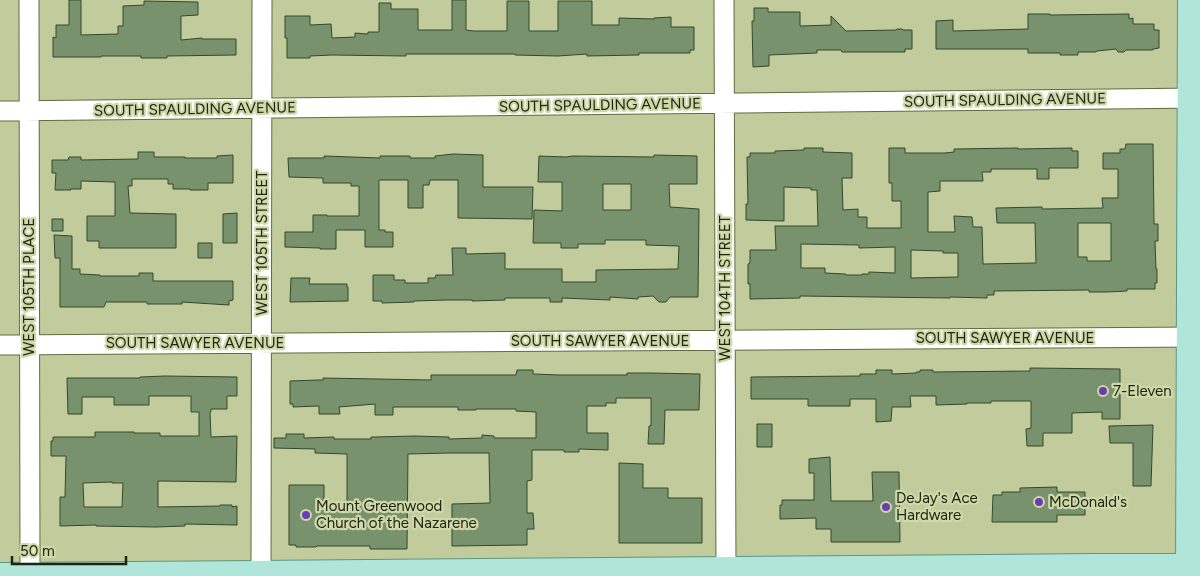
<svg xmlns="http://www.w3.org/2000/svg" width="1200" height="576" viewBox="0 0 1200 576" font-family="Figtree,sans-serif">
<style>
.building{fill:#77926c;stroke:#324a28;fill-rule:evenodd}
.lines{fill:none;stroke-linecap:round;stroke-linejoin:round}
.minor-casing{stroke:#636b40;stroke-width:21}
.major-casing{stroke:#5b9783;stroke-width:26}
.minor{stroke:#fff;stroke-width:19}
.major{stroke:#b0e6d9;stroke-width:24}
.poi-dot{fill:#6b3cb4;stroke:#ced8a9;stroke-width:2}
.labels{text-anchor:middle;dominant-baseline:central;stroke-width:4.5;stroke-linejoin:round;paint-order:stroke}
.street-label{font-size:15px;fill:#202412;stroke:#ced8a9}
.poi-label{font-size:15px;fill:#202412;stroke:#ced8a9;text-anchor:start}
</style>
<rect width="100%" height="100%" fill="#c1cb9c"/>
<path class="building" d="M69,0H81V35L118,34V26H123V6L144,5V1L198,2V15L181,16V40L202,38V39H236V55L167,56V58H141V56H101V57H53V37L56,38V25H69Z
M452,0H466V30L474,31H507V1H529V31H558V1H592V25H619V18L654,19V18L671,17V27H694V50H690V53H639V55L587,56V54L558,56L515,55V54H406V56L332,55L310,56V58H287V38H285V16H310V25L331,24L332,38L355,37V33L368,34V32H379V3H391V9H418V30H452Z
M754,8H768V12H800V26L831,25V16L846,31L896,30L897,29H902L903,30H912V49H905V52H842L841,50H817V53L769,55V66L753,67L752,21H754Z
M1028,14H1050V15L1129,14V19L1133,18V24H1154V30H1159V48L1153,49V50H1126L1124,52H1118L1116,49L1097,51L1096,52H1078V55H1060V53H1028V49H936V21L953,20V31L1028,29Z
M1126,144H1153L1154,224H1158V241H1155L1156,269H1157V283H1155V289H1127V291L1107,292H1089V290L994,291V295H987V298L950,297V298L800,296V298L750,299V284H748V264L750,263V250H776L775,226H818L817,190H811V188L784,187V221L746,220V204H748L747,157H750V153H775V151L804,150V148H823V152L852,153V178H842L843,210L858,209V217H867V228H901V201H892V183H889V148H905V153H945L954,152V149L1018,148V149L1072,148V151H1078V168H1049V179H1037V169H991V172H982L983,181H940V191L928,192V232H955L954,216L972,217L973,227H982L983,264L1036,263L1035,223H997L996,208L1042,207V209L1103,208L1102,198H1118V169H1103V153H1120V149H1125ZM1078,223H1111V261H1087V257H1078ZM801,244L859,245V248L895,247V273L869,272V274H862V275H847L845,274L825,273V268H801ZM911,250L943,251V253H958V277L911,278Z
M138,152H154V157H185V158H217V156L233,155V183H208V190H190V189H173V184H168V179H132V186H128L130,213L176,214V248H99V241H87V216H115V182L81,181V189H70L71,190H55L56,173H52V160H68L69,157H81V160L138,159Z
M453,154L483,155V187H533L532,219L458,218V180H430L429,185H423V208H408V180H379V230H385V232H393V247H365V230H336V249H320V248L285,247V232H313V215H327V216H359V186H351V183H323V178L289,177L288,158H324V156L380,158V156H410V158H435V156Z
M654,155L697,156V184H669L670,207L699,209L698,297H670L666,302H659L653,296L638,297V299L610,297V300L562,298V302H550V298H505V300L472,301V300H446L414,301V302L382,303V301H373V275H394V280H405V283H428V278H435L436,275H453L452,248H466V254L505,253V269H562V282H596V270L678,269L679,246L646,245V240H605V244H578V248H561V243H533L534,210L562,211V182H538L539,156L566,157L573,156L654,157ZM603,184H631V210H603Z
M237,213V243H223V214Z
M52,219H63V231H52Z
M54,235L72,236V269H80V274L100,275V276H139V273H153V281H233V300L229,301V305L182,302V304H147V302H106L104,307H60V258H55Z
M198,243H212V258H198Z
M291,278H310L309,284H347V287H348V301L290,302Z
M1030,368L1120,369V419H1102V412L1072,413V433H1043V446H1027L1026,429L1031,428V401H991V403H967V404L936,405V396H910L911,407H892L891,421L876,422V399H850V406H808V399H751V377L860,376V374H876V370H892V374L916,373V372H920V370H933V372L1030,371Z
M517,370H533V374L560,375H627V373H651L700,374L699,410H665L664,444H648L649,426H651V398H616V403H606V406H587V433H608V450L579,449V452H564V450H532V480L527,481V513H533L534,529H527V545L452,546V504L490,503L489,453H448L408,454L407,549H370V546H317L316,547H296V545H289V485H324V511H347V454L315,453V449L274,448V438H286V434H304V438L334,437V439H371V437H375L414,436L449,437V439L482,438V435L494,436V438H536V412L516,411V409H476V410H458V407H393V415H375V404L339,407L340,414H319V406L293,407V404H290V381L319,380H323V378L431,380V375H516Z
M165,376L237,377V396H227V409H211V412H210L211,437L237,436L236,482L158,481V507L220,506V505H232V507L237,506V525L185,524V526L156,527L96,526V525L60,526V497H65L66,456H51V441H53V437H95V432H134V433H160V436H199V412H191V396H149V405H114V397H82V414H68L67,378H140V377ZM112,482V483H123L122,507H84L83,483Z
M757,424H772V447H757Z
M1153,425L1151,486H1133V443H1110L1109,426Z
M830,457L831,501H873L872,472H899L900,542H831V529H816V518L780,519V505H782V500H814V473H809V459Z
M619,463L643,464V488H668V498H702V543H619Z
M1057,487V492H1085V515H1057V522H992L993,495H1002V492H1020V488Z"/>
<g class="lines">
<g class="minor-casing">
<path id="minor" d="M29,0L30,575
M724,0L726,576
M0,111L1200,98
M0,345L1200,337
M261,576L262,0"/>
</g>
<g class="major-casing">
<path id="major" d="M0,575L1097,566H1200
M1188,576L1190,0"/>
</g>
<use href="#minor" class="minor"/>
<use href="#major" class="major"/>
</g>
<g class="poi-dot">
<circle cx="1103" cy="391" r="5"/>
<circle cx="1039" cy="502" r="5"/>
<circle cx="886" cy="507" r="5"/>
<circle cx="306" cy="515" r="5"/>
</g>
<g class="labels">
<g class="street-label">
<text transform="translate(1005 100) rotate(-1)">SOUTH SPAULDING AVENUE</text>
<text transform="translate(600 105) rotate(-1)">SOUTH SPAULDING AVENUE</text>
<text transform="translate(195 109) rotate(-1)">SOUTH SPAULDING AVENUE</text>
<text transform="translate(262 243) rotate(-90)">WEST 105TH STREET</text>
<text transform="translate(29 287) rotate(-90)">WEST 105TH PLACE</text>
<text transform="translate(725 288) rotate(-90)">WEST 104TH STREET</text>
<text x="1005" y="338">SOUTH SAWYER AVENUE</text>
<text x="600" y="341">SOUTH SAWYER AVENUE</text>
<text x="195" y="343">SOUTH SAWYER AVENUE</text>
</g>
<g class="poi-label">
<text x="1113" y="391">7-Eleven</text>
<text x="896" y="498">DeJay's Ace<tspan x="896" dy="17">Hardware</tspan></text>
<text x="1049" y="502">McDonald's</text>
<text x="316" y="506">Mount Greenwood<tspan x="316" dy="17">Church of the Nazarene</tspan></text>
</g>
</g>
<path d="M12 556v8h114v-8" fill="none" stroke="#202412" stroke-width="2.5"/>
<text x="20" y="556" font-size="15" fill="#202412" stroke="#ced8a9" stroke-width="4" paint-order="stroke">50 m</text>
</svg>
